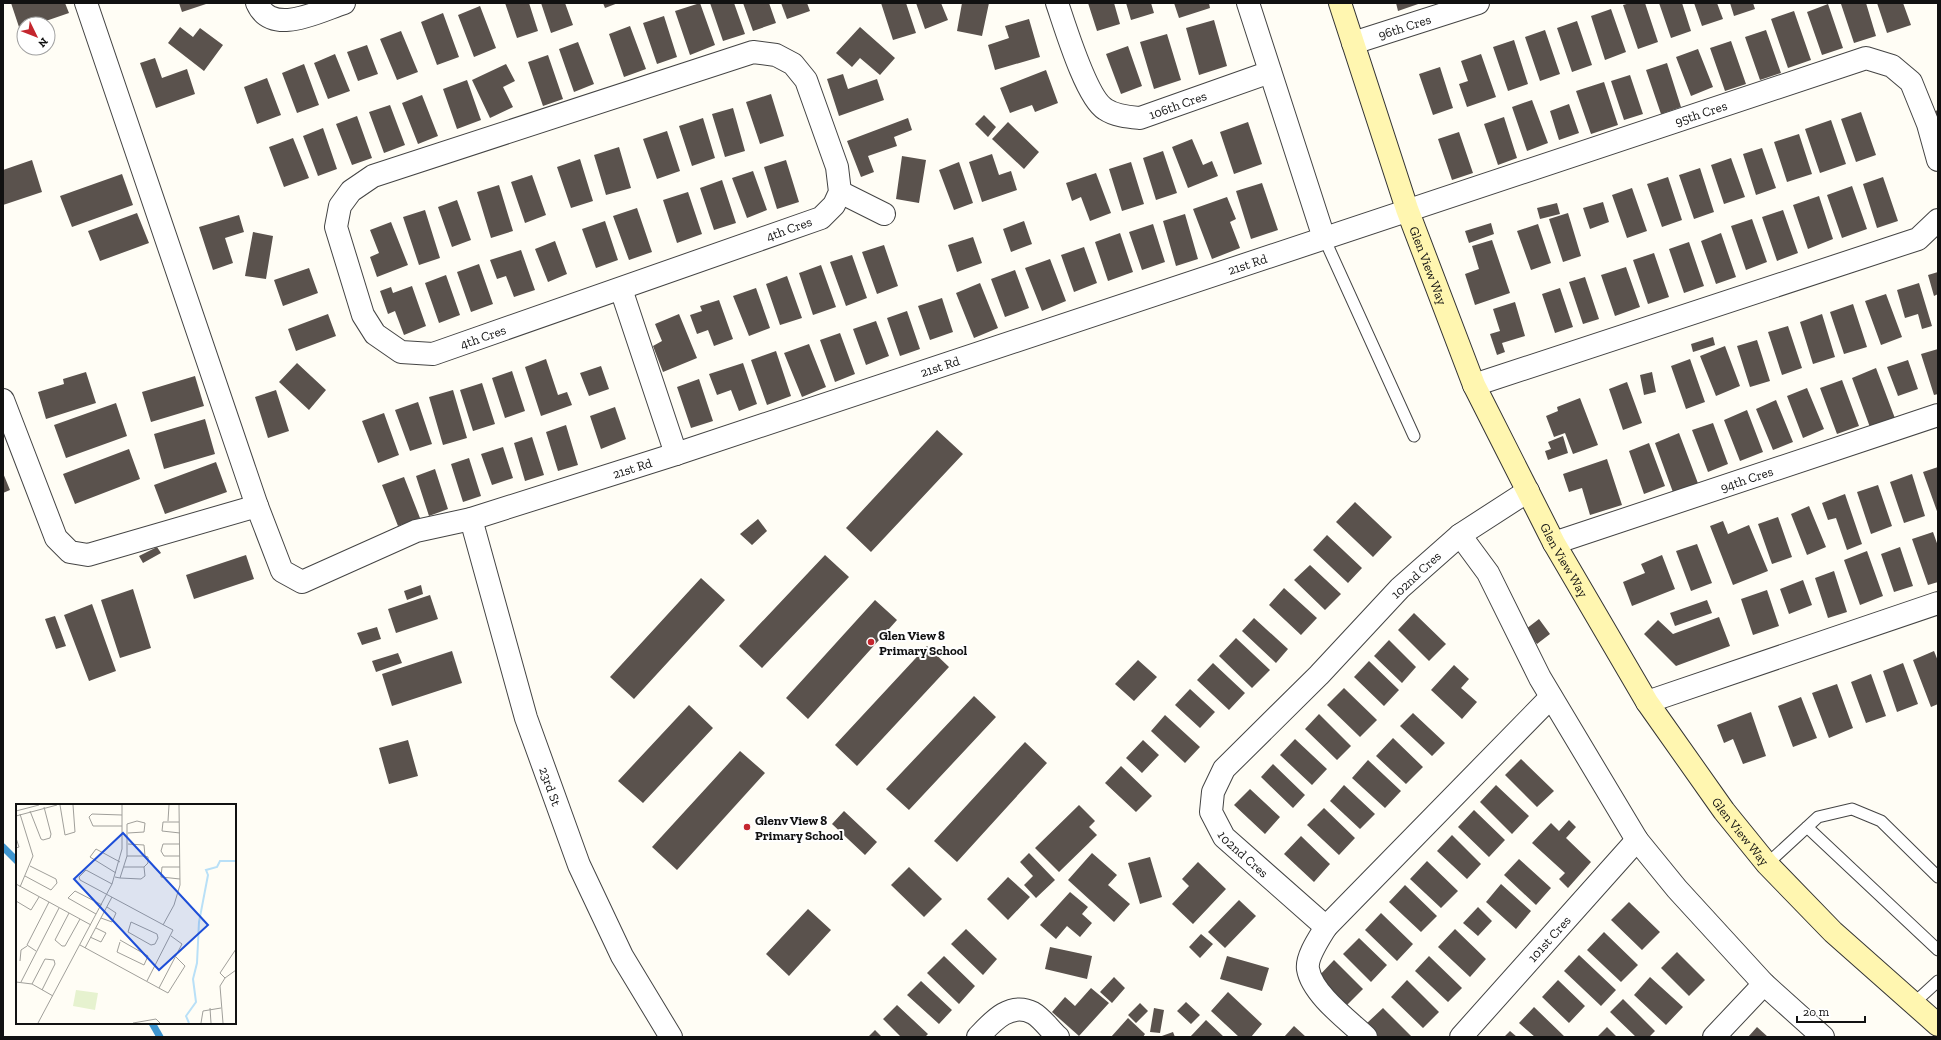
<svg xmlns="http://www.w3.org/2000/svg" width="1941" height="1040" viewBox="0 0 1941 1040" font-family="'Zilla Slab',serif">
<style>
.lines{fill:none;stroke-linecap:round;stroke-linejoin:round}
.stream{stroke:#3f96cf;stroke-width:7}
.building{fill:#5a524d}
.lane-casing{stroke:#444;stroke-width:13}
.street-casing{stroke:#444;stroke-width:24}
.secondary-casing{stroke:#333;stroke-width:24}
.lane{stroke:#fff;stroke-width:11}
.street{stroke:#fff;stroke-width:22}
.secondary{stroke:#fff6b0;stroke-width:22}
.poi-dot{fill:#c4262e;stroke:#fff;stroke-width:1.5}
.labels{text-anchor:middle;dominant-baseline:central;stroke-width:4;stroke-linejoin:round;paint-order:stroke}
.street-label{font-size:13px;fill:#111;stroke:#fff}
.poi-label{font-size:13px;font-weight:bold;fill:#111;stroke:#fff;text-anchor:start}
.inset-river{fill:none;stroke:#b9e0f7;stroke-width:2}
.inset-road{fill:none;stroke:#a09f9a;stroke-width:1}
.view{fill:#1d4ed8;fill-opacity:0.15;stroke:#1d4ed8;stroke-width:2}
.inset-edge{fill:none;stroke:#111;stroke-width:2}
</style>
<rect width="100%" height="100%" fill="#fffdf5"/>
<g class="lines">
<path class="stream" d="M3,847L17,861
M152,1023L160,1037"/>
</g>
<path class="building" d="M11,3H65L69,13L37,24H24V28L20,30Z
M179,3H209L182,12Z
M505,3H529L538,31L517,38Z
M541,3H565L573,25L551,33Z
M603,3H618L605,8Z
M700,3L715,45L690,55L675,11Z
M710,3H734L745,34L723,41Z
M743,3H769L776,23L753,31Z
M781,3H807L810,11L787,19Z
M881,3H906L916,33L893,40Z
M916,3H941L948,20L925,29Z
M962,3H989L982,36L957,31Z
M1088,3H1114L1120,24L1097,31Z
M1126,3H1151L1154,13L1131,20Z
M1174,3H1209L1210,8L1179,18Z
M1396,3H1421L1398,11Z
M1630,3H1645L1658,42L1638,49L1623,5Z
M1659,3H1682L1691,31L1671,38Z
M1694,3H1717L1723,19L1702,26Z
M1730,3H1753L1755,9L1734,16Z
M1844,3H1866L1876,36L1854,43L1841,4Z
M1877,3H1903L1911,25L1887,33Z
M1828,4L1843,48L1822,55L1807,12Z
M480,6L496,48L474,57L458,15Z
M1611,9L1626,52L1605,60L1591,16Z
M1794,11L1811,60L1788,68L1771,19Z
M443,13L459,57L437,65L421,22Z
M664,16L677,57L657,64L643,23Z
M1029,19L1040,57L995,70L988,45L1009,38L1005,26Z
M1214,20L1227,66L1199,75L1186,28Z
M1577,21L1592,65L1572,72L1557,28Z
M630,26L646,69L624,77L609,34Z
M180,27L193,37L200,28L223,45L204,71L168,43Z
M860,27L895,58L880,75L860,58L852,67L836,53Z
M1545,30L1560,74L1540,81L1525,37Z
M1766,30L1781,73L1760,80L1745,37Z
M401,31L418,72L397,80L380,39Z
M1167,34L1181,80L1154,89L1140,42Z
M1514,40L1528,84L1508,91L1493,47Z
M1731,41L1746,84L1725,91L1710,48Z
M578,42L594,84L574,92L559,49Z
M367,45L378,74L358,81L347,52Z
M1128,46L1142,86L1121,94L1106,54Z
M1698,49L1713,87L1691,96L1676,57Z
M335,54L350,91L328,99L314,63Z
M1481,54L1496,97L1467,107L1459,84L1468,81L1461,61Z
M548,55L563,99L543,106L528,62Z
M155,58L162,78L187,69L195,94L156,108L140,63Z
M1667,63L1681,107L1661,114L1646,70Z
M304,64L319,105L297,113L282,73Z
M506,64L515,81L503,87L513,107L490,118L472,80Z
M1440,67L1453,108L1433,115L1419,74Z
M1046,70L1058,103L1035,112L1032,105L1010,113L1000,88Z
M843,74L848,89L877,79L884,100L839,116L827,79Z
M1630,75L1643,114L1624,120L1611,81Z
M267,78L281,115L257,124L244,87Z
M467,80L481,120L457,129L443,89Z
M1604,82L1618,125L1591,134L1576,91Z
M771,94L784,136L760,144L746,102Z
M422,95L438,136L418,144L402,103Z
M1532,100L1548,143L1527,151L1512,107Z
M1569,104L1579,133L1559,140L1550,111Z
M390,105L405,145L384,153L369,112Z
M733,108L745,151L725,157L712,114Z
M1938,110V134L1930,113Z
M1861,112L1876,155L1856,162L1841,119Z
M984,115L996,127L988,137L975,124Z
M357,116L372,158L352,165L336,124Z
M1504,117L1517,158L1498,165L1484,124Z
M703,118L715,158L692,166L679,126Z
M908,118L912,130L894,137L897,146L868,156L874,172L861,177L847,141Z
M1831,120L1846,164L1820,173L1805,129Z
M1008,122L1039,152L1024,169L992,139Z
M1248,122L1262,164L1234,174L1220,132Z
M323,128L337,169L318,176L303,136Z
M667,131L680,171L657,179L643,139Z
M1459,132L1473,173L1452,180L1438,139Z
M1799,134L1812,174L1787,182L1774,142Z
M293,138L309,178L284,187L269,147Z
M1192,139L1203,165L1212,161L1218,176L1188,188L1172,147Z
M619,147L631,188L606,195L594,155Z
M1762,148L1776,188L1756,195L1743,154Z
M1163,151L1177,193L1156,200L1143,158Z
M992,154L999,175L1011,171L1017,190L982,202L969,162Z
M902,156L926,160L919,203L896,199Z
M1731,158L1745,197L1724,204L1711,165Z
M580,159L593,201L571,208L557,167Z
M32,160L42,192L3,205V170Z
M786,160L799,202L777,209L764,167Z
M959,162L973,203L954,210L939,170Z
M1131,162L1144,204L1122,211L1109,169Z
M1700,168L1714,212L1694,219L1679,175Z
M753,171L767,210L747,218L732,178Z
M1096,173L1111,213L1090,221L1081,197L1072,201L1066,183Z
M122,174L133,205L72,227L60,196Z
M532,175L546,215L525,223L511,182Z
M1668,177L1682,220L1662,227L1647,184Z
M1883,177L1898,221L1877,228L1863,184Z
M722,180L736,223L714,230L700,188Z
M1262,183L1278,230L1251,239L1236,191Z
M499,185L513,231L491,238L477,192Z
M1852,186L1867,229L1842,238L1827,195Z
M1632,188L1647,231L1627,238L1612,195Z
M688,192L702,234L677,243L663,200Z
M1819,196L1833,239L1808,249L1793,205Z
M1227,197L1236,219L1230,222L1240,248L1212,259L1193,209Z
M457,200L471,240L452,247L438,207Z
M1603,202L1609,222L1590,229L1583,208Z
M1557,203L1560,214L1540,219L1537,208Z
M637,208L652,252L629,260L613,216Z
M425,210L440,258L419,265L403,217Z
M1783,210L1798,253L1777,261L1762,217Z
M137,213L149,243L100,261L88,231Z
M1568,213L1581,256L1563,262L1549,219Z
M1185,214L1198,259L1176,266L1163,221Z
M239,215L244,232L225,238L233,263L213,270L199,227Z
M1752,219L1767,262L1746,270L1731,226Z
M605,221L618,260L596,268L582,229Z
M1024,221L1032,244L1011,252L1003,229Z
M391,222L408,265L377,277L370,257L379,253L370,230Z
M1491,223L1494,234L1469,243L1465,231Z
M1153,224L1165,262L1142,270L1129,232Z
M1538,224L1551,263L1531,270L1517,231Z
M253,232L273,236L266,279L245,276Z
M1120,233L1133,272L1108,281L1095,242Z
M1721,233L1736,277L1716,284L1701,241Z
M973,237L982,263L957,272L948,245Z
M1492,240L1510,293L1475,305L1465,274L1479,269L1472,246Z
M555,241L567,274L548,282L535,249Z
M1689,242L1704,286L1684,293L1669,249Z
M884,245L898,286L877,294L862,252Z
M1084,247L1097,283L1074,292L1061,255Z
M521,250L535,290L514,297L506,276L497,279L490,260Z
M1654,253L1669,297L1648,304L1633,260Z
M852,255L867,298L846,306L830,262Z
M1050,259L1066,301L1042,311L1025,268Z
M479,264L493,304L471,312L457,272Z
M821,265L836,307L813,315L799,273Z
M1626,267L1640,307L1615,316L1601,275Z
M309,268L318,293L283,306L274,280Z
M1015,270L1029,308L1005,317L991,279Z
M1938,272V294L1934,296L1928,275Z
M446,275L460,315L439,323L425,283Z
M787,276L802,318L780,325L766,284Z
M1585,277L1599,319L1583,324L1569,282Z
M980,283L998,328L974,338L956,293Z
M1919,283L1932,326L1922,329L1918,314L1905,318L1897,290Z
M412,286L426,326L404,335L395,311L388,314L380,291L391,287L393,293Z
M756,288L770,328L749,336L733,296Z
M1560,288L1573,327L1555,333L1542,294Z
M1886,294L1902,337L1881,345L1865,301Z
M942,298L953,332L930,340L918,306Z
M719,300L733,339L714,346L708,330L697,334L690,315L702,311L700,306Z
M1515,302L1525,336L1502,343L1505,352L1497,355L1490,334L1500,331L1493,309Z
M1853,304L1867,347L1844,354L1830,312Z
M907,311L920,349L900,356L887,318Z
M328,314L336,336L296,351L288,329Z
M679,314L697,358L663,372L653,346L662,341L655,324Z
M1822,314L1835,357L1813,364L1800,322Z
M876,321L889,356L866,365L853,329Z
M1788,326L1802,368L1782,375L1768,332Z
M840,333L855,374L835,382L820,340Z
M1713,337L1715,345L1693,352L1691,344Z
M1757,340L1770,381L1750,387L1737,346Z
M809,344L826,387L802,397L784,353Z
M1725,346L1740,386L1716,396L1700,356Z
M1938,349V394L1934,395L1921,354Z
M776,351L791,396L767,405L751,360Z
M546,359L558,395L567,392L572,405L541,416L525,367Z
M1690,359L1705,402L1686,409L1671,366Z
M1908,360L1918,389L1898,396L1887,367Z
M297,363L326,390L309,410L279,382Z
M743,363L757,404L739,411L731,390L717,395L709,374Z
M601,366L609,389L589,396L580,373Z
M1876,368L1896,421L1871,430L1852,378Z
M512,371L525,411L505,418L492,378Z
M86,372L96,403L46,419L38,392L64,384L63,379Z
M1652,372L1656,392L1644,395L1640,375Z
M195,376L204,406L151,422L142,392Z
M699,379L713,421L691,428L677,387Z
M1842,380L1859,426L1837,434L1820,388Z
M1627,382L1642,423L1623,430L1609,389Z
M482,383L495,424L473,431L460,390Z
M1807,388L1824,429L1803,438L1787,396Z
M276,390L289,431L268,438L255,397Z
M453,390L467,438L443,445L429,397Z
M1580,398L1598,445L1573,454L1565,433L1554,437L1546,416L1558,411L1557,407Z
M1776,400L1793,442L1773,450L1756,409Z
M418,402L432,444L410,451L395,410Z
M116,403L127,436L66,458L54,425Z
M615,407L626,439L601,449L590,416Z
M1747,410L1763,452L1740,461L1724,420Z
M384,413L399,455L378,463L362,421Z
M205,419L215,454L164,469L154,434Z
M1713,423L1728,464L1708,472L1692,430Z
M566,425L578,465L558,471L546,432Z
M937,430L963,454L871,552L846,528Z
M1679,433L1699,486L1674,495L1655,443Z
M1563,436L1568,453L1548,460L1545,451L1551,449L1548,442Z
M532,437L544,475L525,481L514,443Z
M1649,443L1665,486L1644,494L1629,451Z
M503,447L513,478L492,485L481,454Z
M129,449L140,479L75,504L63,474Z
M469,458L481,496L463,502L451,464Z
M1607,459L1622,505L1590,515L1582,488L1569,492L1563,474Z
M216,462L227,492L165,514L154,485Z
M1938,467V514L1923,472Z
M435,469L448,509L429,516L416,476Z
M3,473L10,490L3,493Z
M1912,474L1925,516L1904,523L1890,482Z
M404,477L420,518L398,526L382,485Z
M1878,485L1892,526L1871,534L1857,492Z
M1845,494L1862,544L1847,550L1836,518L1828,520L1822,503Z
M1355,502L1392,537L1373,557L1336,522Z
M1809,506L1826,547L1807,555L1791,514Z
M1778,517L1792,557L1772,564L1758,524Z
M758,519L767,531L752,545L740,534Z
M1723,521L1728,534L1749,525L1768,571L1733,585L1710,526Z
M1933,532L1938,546V582L1928,585L1912,539Z
M1327,535L1362,568L1348,583L1313,550Z
M1697,544L1712,583L1691,591L1676,551Z
M157,547L161,553L143,563L139,556Z
M1900,547L1913,586L1894,592L1881,554Z
M1867,551L1883,596L1860,605L1844,560Z
M246,555L254,579L194,599L186,575Z
M825,555L849,577L762,668L739,646Z
M1662,555L1675,589L1632,606L1623,582L1645,573L1641,564Z
M1310,565L1341,594L1325,610L1294,580Z
M1834,571L1847,612L1828,618L1815,578Z
M701,578L725,600L634,699L610,677Z
M1803,580L1812,605L1789,614L1780,589Z
M421,585L423,594L407,600L404,591Z
M1284,588L1317,618L1301,635L1269,605Z
M133,589L151,648L120,658L101,600Z
M1767,590L1779,626L1753,635L1741,599Z
M430,595L438,619L396,633L388,609Z
M875,600L897,620L808,719L786,698Z
M1707,600L1712,613L1675,626L1670,613Z
M92,604L116,671L89,681L64,615Z
M1414,613L1446,644L1429,661L1398,630Z
M55,616L66,646L56,649L45,619Z
M1719,617L1730,646L1676,666L1644,634L1658,620L1673,634Z
M1254,618L1288,649L1276,663L1242,631Z
M1539,619L1550,634L1537,644L1526,629Z
M377,627L381,639L362,645L357,633Z
M1236,638L1270,670L1252,688L1219,656Z
M1389,640L1416,667L1402,683L1374,656Z
M927,646L949,667L857,766L835,745Z
M452,651L462,683L392,706L382,674Z
M1934,651L1938,661V704L1931,707L1913,660Z
M398,653L402,663L376,672L372,661Z
M1138,660L1157,677L1134,701L1115,684Z
M1369,661L1399,690L1384,706L1354,677Z
M1213,663L1245,693L1229,710L1197,680Z
M1903,663L1918,704L1897,712L1883,671Z
M1454,665L1469,679L1461,688L1477,702L1462,719L1431,690Z
M1871,674L1886,716L1866,723L1851,682Z
M1837,684L1853,728L1829,738L1812,693Z
M1344,688L1377,720L1360,737L1327,705Z
M1190,689L1215,712L1200,728L1175,705Z
M974,696L996,717L909,810L886,789Z
M1801,697L1817,738L1793,747L1778,706Z
M689,705L713,728L643,803L618,781Z
M1751,712L1766,756L1743,764L1733,739L1724,743L1717,725Z
M1413,713L1445,743L1432,756L1400,726Z
M1319,714L1351,746L1337,760L1305,729Z
M1165,715L1200,747L1185,763L1151,731Z
M1393,738L1423,767L1406,784L1376,756Z
M1295,739L1327,769L1312,785L1280,755Z
M408,740L418,776L389,784L379,748Z
M1143,740L1159,755L1142,773L1126,758Z
M1025,742L1047,763L957,862L934,841Z
M740,751L765,773L677,870L652,847Z
M1521,759L1554,791L1537,807L1505,775Z
M1368,760L1401,791L1385,808L1352,778Z
M1273,764L1305,795L1293,808L1261,777Z
M1121,766L1152,796L1136,812L1105,783Z
M1344,785L1375,814L1360,829L1330,801Z
M1496,785L1529,816L1512,834L1480,802Z
M1250,789L1280,817L1265,834L1234,805Z
M1079,805L1095,821L1089,827L1097,835L1059,872L1035,848Z
M1324,808L1355,838L1339,855L1307,825Z
M1474,810L1505,840L1489,857L1458,827Z
M844,811L877,842L865,855L832,824Z
M1569,820L1576,827L1566,838L1591,862L1568,888L1559,879L1565,873L1532,843L1551,823L1559,831Z
M1452,835L1481,864L1467,879L1437,851Z
M1301,836L1330,864L1314,882L1284,854Z
M1029,853L1055,880L1036,898L1024,885L1033,876L1020,862Z
M1092,853L1117,875L1108,885L1130,904L1114,922L1068,880Z
M1150,857L1162,897L1140,904L1128,863Z
M1519,859L1551,888L1536,905L1504,875Z
M1427,861L1458,891L1441,908L1410,879Z
M1198,862L1226,889L1193,924L1172,904L1189,886L1182,879Z
M909,867L942,899L924,917L891,885Z
M1008,877L1030,897L1008,920L987,899Z
M1501,884L1531,911L1516,929L1486,902Z
M1405,885L1437,916L1421,932L1389,902Z
M1070,892L1088,907L1082,914L1092,923L1080,937L1067,926L1056,939L1040,925Z
M1239,900L1256,916L1225,948L1208,932Z
M1629,902L1660,932L1642,950L1611,920Z
M1478,907L1492,921L1478,936L1463,923Z
M808,909L831,930L789,976L766,954Z
M1381,913L1413,944L1397,961L1365,930Z
M966,929L997,959L983,975L951,944Z
M1455,929L1486,959L1470,977L1438,947Z
M1604,932L1638,965L1621,982L1587,950Z
M1201,934L1213,944L1200,958L1189,947Z
M1359,938L1387,965L1371,982L1343,954Z
M1050,947L1092,956L1087,979L1045,969Z
M1677,952L1705,980L1689,996L1661,968Z
M1579,955L1616,990L1601,1006L1564,971Z
M944,956L975,986L959,1004L927,973Z
M1227,956L1269,968L1262,991L1220,979Z
M1429,956L1462,988L1448,1002L1415,971Z
M1334,960L1363,989L1346,1006L1317,978Z
M1114,977L1125,988L1112,1003L1100,992Z
M1650,977L1683,1007L1666,1025L1634,995Z
M1407,980L1439,1012L1423,1028L1391,997Z
M1558,980L1585,1006L1569,1023L1542,997Z
M921,981L952,1010L939,1024L907,995Z
M1091,988L1109,1003L1079,1036L1052,1012L1065,997L1075,1006Z
M1228,992L1262,1024L1251,1037H1239L1211,1011Z
M1623,999L1655,1031L1649,1037H1636L1610,1012Z
M1186,1002L1200,1015L1191,1024L1177,1011Z
M1140,1003L1148,1011L1136,1023L1128,1015Z
M897,1005L928,1034L925,1037H901L883,1019Z
M1534,1007L1565,1037H1535L1519,1023Z
M1154,1008L1164,1010L1160,1033L1150,1032Z
M1383,1008L1412,1037H1379L1366,1024Z
M1128,1018L1145,1034L1143,1037H1111Z
M1206,1020L1224,1037H1190Z
M1294,1026L1306,1037H1284Z
M1607,1027L1617,1037H1597Z
M1757,1027L1768,1037H1748Z
M875,1030L882,1037H868Z
M1510,1031L1517,1037H1504Z
M1173,1032L1175,1037H1159Z"/>
<g class="lines">
<g class="lane-casing">
<path id="lane" d="M1324,238L1414,436
M1807,827L1938,950
M1767,864L1818,817L1852,809L1881,821L1938,877
M1914,1003L1938,981"/>
</g>
<g class="street-casing">
<g id="street">
<path id="s1" d="M86,3L257,506L282,571L302,582L416,531L471,519L676,454L1866,58L1892,66L1911,82L1928,124L1938,160"/>
<path d="M257,3C272,37 319,11 344,3"/>
<path id="s2" d="M1057,3C1065,26 1086,97 1105,109C1115,116 1129,117 1140,118L1270,72"/>
<path d="M1248,3L1324,238"/>
<path id="s3" d="M1353,43L1478,3"/>
<path d="M753,52L776,55L793,64L806,80L837,167L840,192L834,205L821,218L433,354L401,352L375,334L363,315L336,227L340,206L351,191L373,176Z"/>
<path d="M840,192L884,214"/>
<path d="M621,289L676,454"/>
<path d="M1474,385L1918,239L1938,220"/>
<path d="M3,400L56,538L70,552L88,555L257,506"/>
<path d="M1528,491L1460,535L1488,573L1540,678L1637,840L1677,889L1764,984L1823,1037"/>
<path id="s4" d="M471,519L526,718L579,865L622,956L671,1037"/>
<path id="s5" d="M1460,535L1400,588L1319,675L1224,769L1213,792L1211,812L1224,837L1326,927L1551,697"/>
<path id="s6" d="M1554,543L1938,415"/>
<path d="M1647,702L1938,603"/>
<path d="M1326,927C1320,937 1306,957 1308,969C1312,994 1349,1021 1366,1037"/>
<path d="M978,1037C992,1022 1010,1001 1033,1013C1042,1018 1050,1030 1058,1037"/>
<path id="s7" d="M1461,1037L1637,840"/>
<path d="M1714,1037L1764,984"/>
</g>
</g>
<g class="secondary-casing">
<g id="secondary">
<path id="s8" d="M1340,3L1407,209L1474,385L1554,543L1647,702L1724,811L1767,864L1833,932L1938,1025"/>
</g>
</g>
<use href="#lane" class="lane"/>
<use href="#street" class="street"/>
<use href="#secondary" class="secondary"/>
</g>
<g class="poi-dot">
<circle cx="871" cy="642" r="4"/>
<circle cx="747" cy="827" r="4"/>
</g>
<g class="labels">
<g class="street-label">
<text stroke="none"><textPath href="#s3" startOffset="54">96th Cres</textPath></text>
<text stroke="none"><textPath href="#s2" startOffset="194">106th Cres</textPath></text>
<text stroke="none"><textPath href="#s1" startOffset="2100">95th Cres</textPath></text>
<text transform="translate(789 229) rotate(-20)">4th Cres</text>
<text stroke="none"><textPath href="#s1" startOffset="1622">21st Rd</textPath></text>
<text stroke="none"><textPath href="#s8" startOffset="277">Glen View Way</textPath></text>
<text transform="translate(483 337) rotate(-19)">4th Cres</text>
<text stroke="none"><textPath href="#s1" startOffset="1298">21st Rd</textPath></text>
<text stroke="none"><textPath href="#s1" startOffset="974">21st Rd</textPath></text>
<text stroke="none"><textPath href="#s6" startOffset="203">94th Cres</textPath></text>
<text stroke="none"><textPath href="#s8" startOffset="602">Glen View Way</textPath></text>
<text transform="translate(1416 575) rotate(-43)">102nd Cres</text>
<text stroke="none"><textPath href="#s4" startOffset="279">23rd St</textPath></text>
<text stroke="none"><textPath href="#s8" startOffset="926">Glen View Way</textPath></text>
<text stroke="none"><textPath href="#s5" startOffset="432">102nd Cres</textPath></text>
<text stroke="none"><textPath href="#s7" startOffset="132">101st Cres</textPath></text>
</g>
<g class="poi-label">
<text x="879" y="635">Glen View 8<tspan x="879" dy="15">Primary School</tspan></text>
<text x="755" y="820">Glenv View 8<tspan x="755" dy="15">Primary School</tspan></text>
</g>
</g>
<g transform="translate(16 804)">
<rect width="220" height="220" fill="#fffdf5"/>
<path d="M60,186L82,189L79,206L57,202Z" fill="#e6f2cf"/>
<path class="inset-river" d="M173,219L170,212L180,198L177,175L181,159L183,118L192,71L190,66L201,63L204,57H220"/>
<path class="inset-road" d="M44,1L49,31L59,28L57,1M0,7L23,1M14,7L25,35L27,36L34,34L35,30L28,3M0,12L41,1M152,17L153,1M163,18H147L146,27L164,29M106,22H77L73,13L76,10L106,11M0,34L3,43L0,44M164,40H147L145,47L148,52H164M111,52H129L128,41L112,40M128,63L132,59V53L129,52M164,63H146L145,73L164,75M100,69L74,53L80,45L104,58M9,72L35,86L41,79L40,75L14,62M99,73L104,74L111,52V20L121,17L129,19L128,28L112,29M104,74L125,75L129,72L128,63H108M0,80L75,121M96,80L70,66L63,73L64,76L157,126L131,177M4,83L17,52L4,10M0,97L15,106L23,93M53,109L39,136L46,142H49L64,115M80,110L52,94L59,87L86,101M85,114L96,118L100,109L91,103M115,118L141,130L142,134L139,140L135,141L112,128ZM147,121L158,101L164,81L163,1M74,133L85,138L90,129L80,124M104,136L132,152L128,161L101,148L104,138M64,141L152,189L169,162L160,153M69,144L96,93M20,147L11,141L33,98M4,157L5,146L11,142M209,174L204,169L220,145M0,178L16,180L37,192M5,178L43,104M16,180L29,155L38,156L39,160L26,186M143,184L166,140L155,132M194,204L195,219M22,219L96,80L106,45V1M117,219L140,215L144,219M185,219L187,207L205,204M207,219L204,182L209,174L220,166"/>
<path class="view" d="M107,29L192,121L143,166L58,75Z"/>
<rect width="220" height="220" class="inset-edge"/>
</g>
<rect width="1941" height="1040" fill="none" stroke="#111111" stroke-width="8"/>
<g transform="translate(36 36) rotate(133)"><circle r="19" fill="#ffffff" stroke="#a0a0a0"/>
<path d="M0-3L7 15L0 10L-7 15Z" fill="#c4262e"/>
<text y="-6" font-size="11" font-weight="bold" text-anchor="middle" fill="#111111">N</text>
</g>
<path d="M1797 1016v6h68v-6" fill="none" stroke="#111111" stroke-width="2"/>
<text x="1803" y="1016" font-size="12" fill="#111111" stroke="#ffffff" stroke-width="3" paint-order="stroke">20 m</text>
</svg>
